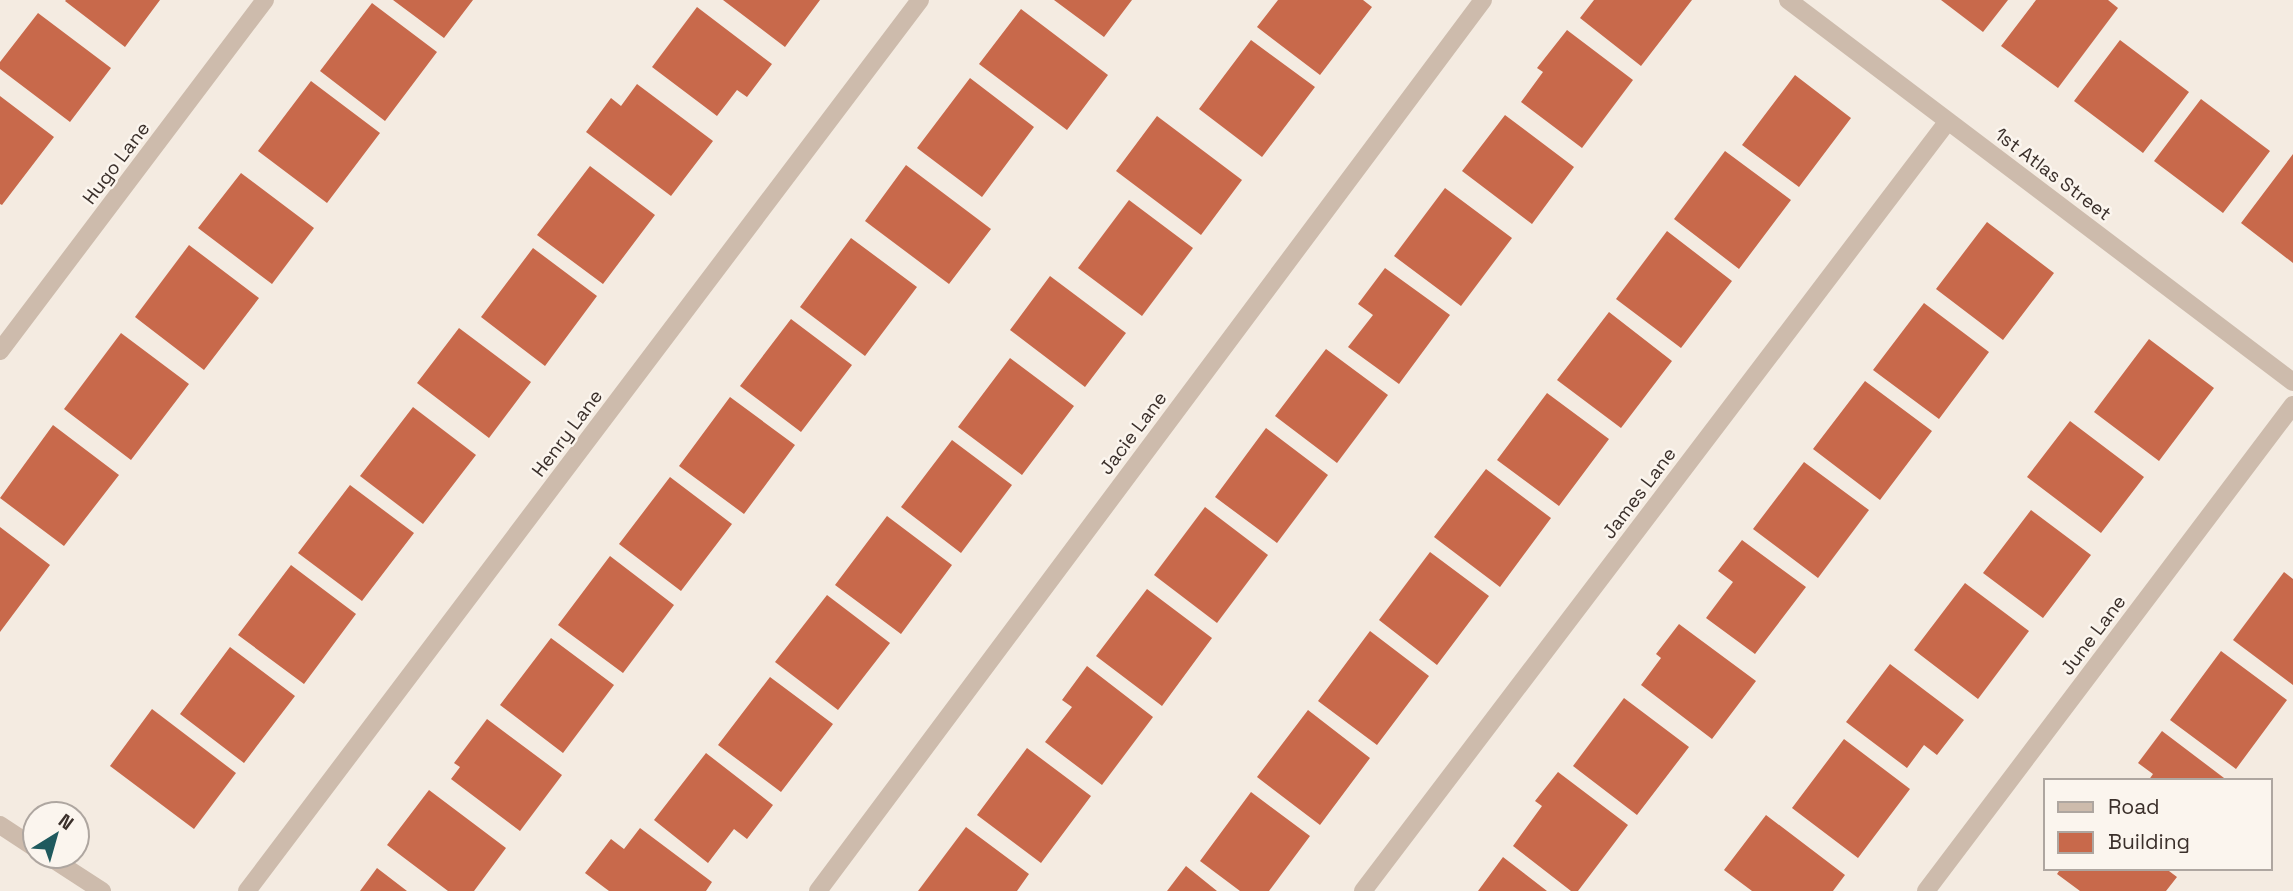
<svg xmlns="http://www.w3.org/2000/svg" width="2293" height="891" viewBox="0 0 2293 891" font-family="'Space Grotesk',sans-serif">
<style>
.building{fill:#c8694b}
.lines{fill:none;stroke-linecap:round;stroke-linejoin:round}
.minor{stroke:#cdbbac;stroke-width:18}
.labels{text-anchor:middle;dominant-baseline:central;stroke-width:5;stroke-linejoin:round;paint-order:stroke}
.street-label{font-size:19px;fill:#3b302b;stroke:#fbf5ee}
</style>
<rect width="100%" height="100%" fill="#f4ebe1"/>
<path class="building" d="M66,0H160L125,47L65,1Z
M393,0H473L444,38Z
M723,0H820L785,47Z
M1054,0H1132L1104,37Z
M1278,0H1363L1372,7L1320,75L1257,27Z
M1594,0H1692L1641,66L1580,18Z
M1941,0H2008L1983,32Z
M2036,0H2108L2118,8L2058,88L2001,46Z
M372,3L437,52L385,121L320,71Z
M697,7L772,64L747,97L737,90L717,116L652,67Z
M1021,9L1108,75L1067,130L979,64Z
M38,13L111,68L70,122L0,69V62Z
M1567,30L1633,80L1582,148L1521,102L1543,72L1537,68Z
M1251,40L1315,87L1262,157L1199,109Z
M2120,40L2189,92L2143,153L2074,101Z
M1795,75L1851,118L1799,187L1742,145Z
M970,78L1034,127L982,197L917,148Z
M311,81L380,133L327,203L258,151Z
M637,84L713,141L671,196L586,132L611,98L621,106Z
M0,96L54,137L2,205L0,204Z
M2201,99L2270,151L2223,213L2154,161Z
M1505,115L1574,167L1532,224L1462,171Z
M1157,116L1242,180L1201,235L1116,171Z
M1725,151L1791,200L1739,269L1674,219Z
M2293,154V263L2241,223Z
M906,165L991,229L949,284L865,221Z
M590,166L655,215L603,284L537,235Z
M241,173L314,228L272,284L198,228Z
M1445,188L1512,238L1461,306L1394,256Z
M1129,200L1193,248L1142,316L1078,268Z
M1987,222L2054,273L2003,340L1936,289Z
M1667,231L1732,281L1681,348L1616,299Z
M851,238L917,287L865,356L800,307Z
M189,245L259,298L204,370L135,317Z
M533,248L597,296L545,366L481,317Z
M1385,268L1450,315L1399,384L1348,347L1373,315L1358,304Z
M1050,276L1126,333L1085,387L1010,330Z
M1924,303L1989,352L1939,419L1873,370Z
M1609,312L1672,361L1621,428L1557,380Z
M791,319L852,365L801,432L740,386Z
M459,328L531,382L489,438L417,383Z
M121,333L189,384L131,460L64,409Z
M2149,339L2214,388L2159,461L2094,412Z
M1326,349L1388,395L1337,463L1275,416Z
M1010,358L1074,406L1022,475L958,427Z
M1865,381L1932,431L1880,500L1813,449Z
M1547,393L1609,439L1559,506L1497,460Z
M730,397L795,445L744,514L679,466Z
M413,407L476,455L423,524L360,476Z
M2070,421L2144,477L2101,533L2027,477Z
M53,425L119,475L64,546L0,498Z
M1266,428L1328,475L1277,543L1215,497Z
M952,440L1012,485L961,553L901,507Z
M1804,462L1869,510L1818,578L1753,529Z
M1486,469L1551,518L1500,587L1434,537Z
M670,477L732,524L681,591L619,544Z
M350,485L414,533L362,601L298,553Z
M1205,507L1268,555L1217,623L1154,575Z
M2031,510L2091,555L2043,618L1983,573Z
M887,516L952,565L901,634L835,585Z
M0,527L50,565L0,632Z
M1742,540L1806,587L1755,654L1706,618L1733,582L1718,571Z
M1430,552L1489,596L1437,665L1379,620Z
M610,556L674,605L623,673L558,625Z
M291,565L356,614L304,684L238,635Z
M2284,572L2293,579V685L2233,640Z
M1965,583L2029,631L1978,699L1914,650Z
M1147,589L1212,638L1162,706L1096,656Z
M827,595L890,643L838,710L775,662Z
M1679,624L1756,681L1712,739L1641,685L1661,658L1656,654Z
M1370,631L1429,676L1377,745L1318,701Z
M551,638L614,685L563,753L500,705Z
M230,647L295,696L244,763L180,714Z
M2221,651L2287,700L2236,769L2170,720Z
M1890,664L1964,720L1937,755L1924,745L1907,768L1846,722Z
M1087,666L1153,717L1102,785L1045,742L1072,707L1062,700Z
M770,677L833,724L781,792L718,745Z
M1624,698L1689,747L1637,815L1573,766Z
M152,709L236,773L194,829L110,766Z
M1308,710L1370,758L1320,825L1257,777Z
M487,719L562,775L520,831L451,779L460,767L454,763Z
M2162,731L2228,781H2148L2153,774L2138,763Z
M1844,739L1910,789L1858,858L1792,808Z
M1027,748L1091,796L1041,863L977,815Z
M706,753L773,805L747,839L734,829L708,863L654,820Z
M1558,772L1628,825L1578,891H1571L1513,846L1542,806L1535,801Z
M429,790L506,848L474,891H448L387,845Z
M1251,792L1310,836L1269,891H1240L1200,861Z
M1766,815L1845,875L1833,891H1752L1724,870Z
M966,827L1029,874L1017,891H918Z
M640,828L712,882L706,891H609L585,873L611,839L624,849Z
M1503,857L1547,891H1478Z
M1186,866L1217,891H1167Z
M377,868L407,891H360Z
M2061,868H2165L2177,877L2166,891H2080L2057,874Z"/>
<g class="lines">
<path class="minor" d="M1788,0L2293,382
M0,351L265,0
M0,825L35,848
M48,856L102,891
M247,891L920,0
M818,891L1483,0
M1363,891L1948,121
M1926,891L2293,405"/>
</g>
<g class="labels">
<g class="street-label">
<text transform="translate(116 163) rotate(-53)">Hugo Lane</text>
<text transform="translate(2053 174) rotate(37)">1st Atlas Street</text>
<text transform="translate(567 433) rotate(-53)">Henry Lane</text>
<text transform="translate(1133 433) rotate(-53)">Jacie Lane</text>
<text transform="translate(1639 493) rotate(-53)">James Lane</text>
<text transform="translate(2093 635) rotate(-53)">June Lane</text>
</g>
</g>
<rect x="2044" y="779" width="228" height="91" fill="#fbf5ee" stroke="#aea6a0" stroke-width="2"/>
<rect x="2058" y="802" width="35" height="10" fill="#cdbbac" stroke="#aea6a0" stroke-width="2"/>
<text x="2108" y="814" font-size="21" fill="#3b302b">Road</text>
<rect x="2058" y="832" width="35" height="21" fill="#c8694b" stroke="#aea6a0" stroke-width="2"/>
<text x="2108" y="849" font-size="21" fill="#3b302b">Building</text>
<g transform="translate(56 835) rotate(37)"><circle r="33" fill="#fbf5ee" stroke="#aea6a0" stroke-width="2"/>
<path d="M0-5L12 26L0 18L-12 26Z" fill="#1f5a5e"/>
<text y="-10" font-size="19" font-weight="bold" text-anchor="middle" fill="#3b302b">N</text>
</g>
</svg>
